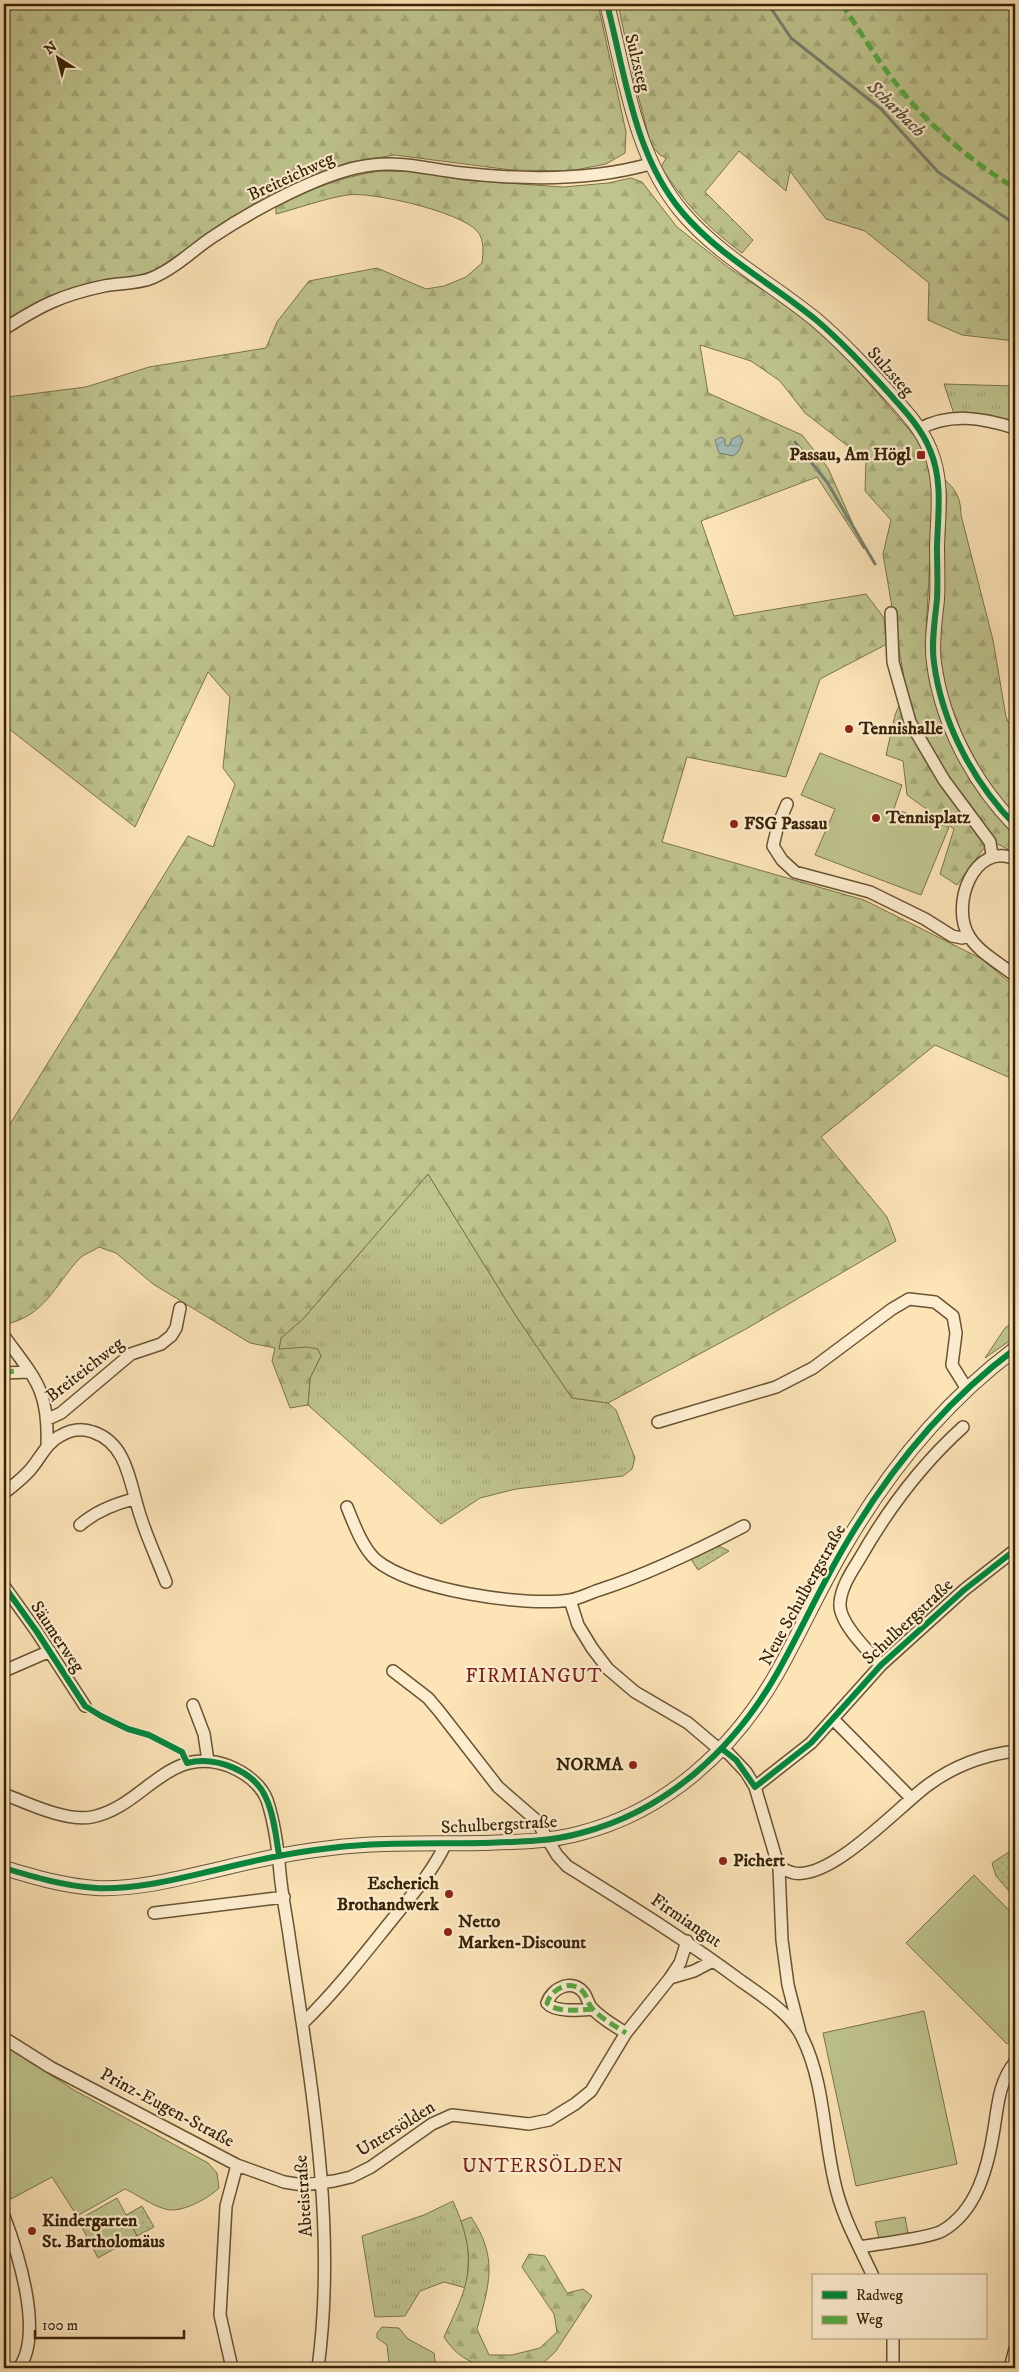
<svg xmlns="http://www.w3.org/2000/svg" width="1019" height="2372" viewBox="0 0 1019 2372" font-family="'IM FELL DW Pica',serif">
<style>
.grass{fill:url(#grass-tufts);stroke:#7b744a}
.forest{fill:url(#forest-firs);stroke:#7b744a}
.park{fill:url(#park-dots);stroke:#7b744a}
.garden{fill:#bfc48e;stroke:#7b744a}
.water{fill:url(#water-waves);stroke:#777f71}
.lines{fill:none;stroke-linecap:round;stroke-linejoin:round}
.stream{stroke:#777f71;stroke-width:3}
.minor-casing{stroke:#685332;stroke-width:14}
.tertiary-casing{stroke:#685332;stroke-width:16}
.minor{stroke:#fdedd0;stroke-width:11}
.tertiary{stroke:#fdedd0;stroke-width:14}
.quiet{stroke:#55aa40;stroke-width:5;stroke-dasharray:10 5;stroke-linecap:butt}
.cycleway-casing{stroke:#fdedd0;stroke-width:9}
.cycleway{stroke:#00873e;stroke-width:6}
.poi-dot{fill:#8f2418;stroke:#fdedd0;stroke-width:2}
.labels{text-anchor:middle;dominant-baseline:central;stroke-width:4.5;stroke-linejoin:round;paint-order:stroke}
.street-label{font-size:18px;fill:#372306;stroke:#fdedd0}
.poi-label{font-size:18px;font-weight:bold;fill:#372306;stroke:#fdedd0;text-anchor:start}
.water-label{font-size:19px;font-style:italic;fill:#57513b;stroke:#fdedd0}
.neighbourhood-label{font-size:19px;letter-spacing:1px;fill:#7a1f14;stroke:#fdedd0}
</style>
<defs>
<pattern id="grass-tufts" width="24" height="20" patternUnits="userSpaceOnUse" patternTransform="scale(1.25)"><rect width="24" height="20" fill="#bfc48e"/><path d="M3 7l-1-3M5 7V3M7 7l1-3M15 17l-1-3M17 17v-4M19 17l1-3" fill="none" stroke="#a5a879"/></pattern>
<pattern id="forest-firs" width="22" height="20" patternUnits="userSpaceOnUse" patternTransform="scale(1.25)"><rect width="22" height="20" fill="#bfc48e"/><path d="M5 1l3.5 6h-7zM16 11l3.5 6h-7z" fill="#a5a879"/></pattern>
<pattern id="park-dots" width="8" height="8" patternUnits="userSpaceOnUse" patternTransform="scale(1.25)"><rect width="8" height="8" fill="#bfc48e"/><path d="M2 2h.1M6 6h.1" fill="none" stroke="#a5a879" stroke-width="1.8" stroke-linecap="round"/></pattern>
<pattern id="water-waves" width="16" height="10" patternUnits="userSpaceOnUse" patternTransform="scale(1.25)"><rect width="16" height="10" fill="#a2bcb8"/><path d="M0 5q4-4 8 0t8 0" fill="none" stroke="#8ca19d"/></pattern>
</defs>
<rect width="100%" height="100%" fill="#fce4b7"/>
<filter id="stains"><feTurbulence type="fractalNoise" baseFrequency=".004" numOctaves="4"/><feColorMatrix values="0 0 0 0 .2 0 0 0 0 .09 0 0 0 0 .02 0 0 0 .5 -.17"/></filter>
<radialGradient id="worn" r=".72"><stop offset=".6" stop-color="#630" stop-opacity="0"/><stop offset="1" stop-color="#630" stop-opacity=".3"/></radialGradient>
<path class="grass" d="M944,384L1015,386V428L955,417Z
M428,1174L516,1316L572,1398L608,1403L616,1410L635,1458L632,1469L623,1476L516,1489L480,1498L441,1524L308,1405L310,1378L321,1356L279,1349L281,1338L303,1319Z
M453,2201C468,2236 471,2250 466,2288L444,2282L420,2291L405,2316L375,2317L362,2236L424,2215Z"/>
<path class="forest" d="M48,4H598L626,132L625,153L606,164L570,171L511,170L395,155L349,162L305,181L171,266L143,275L89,283L48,298L4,326V9Z
M618,4H1015V341L962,335L928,320L929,283L865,231L826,219L790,171L786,191L739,151L705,192L753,240L742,253C708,228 684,203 661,167L666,158L660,155L651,145L634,80Z
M380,171L424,172L463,180L563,187L608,183L631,178L642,182L677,227L729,268L792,309L841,351L918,440L929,463L933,500L926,634L933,692L945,729L965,770L993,812L1015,837V853L990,840L957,885L940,874L954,829L907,795L903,761L886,755L895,715L906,690L883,554L891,520L865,491L866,460L805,413L780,381L751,361L700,345L708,393L802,435L828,468L864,549L817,477L701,521L734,616L866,594L884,618L887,644L820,679L786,777L687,757L662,842L864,900L982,959L1015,987V1080L935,1045L821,1137L887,1217L896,1241L746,1329L608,1403L572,1398L516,1316L428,1174L303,1319L281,1338L279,1349L307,1347L318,1349L321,1356L310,1378L308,1405L290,1408L272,1361L275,1348L250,1343L153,1284L116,1253L99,1247C93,1251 84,1254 79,1259C55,1285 45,1315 7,1324L4,1321V1134L188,836L213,847L235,784L223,768L230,697L208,672L135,827L4,725V400L7,397L86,387L149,367L266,348L277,322L309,281L377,268L426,289L444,286L466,277L482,263C483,253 485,240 477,231C461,212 371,191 347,195C323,199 299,208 276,214V207C314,188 337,178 380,171Z
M944,479C956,489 961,499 961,515L993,640L1006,717L1015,736V817L994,795L964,738L949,701L940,672L939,641L947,495Z
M1015,1321V1337L985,1358L1005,1328Z
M471,2217C499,2258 489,2285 477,2329L489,2355H512L540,2348L557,2332L554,2314L522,2267L529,2254L545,2256L567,2293L583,2289L592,2296L556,2351L538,2368C497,2368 466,2372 444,2337C464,2293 478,2270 461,2221Z"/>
<path class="park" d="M711,1545L721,1547L729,1551L698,1570L689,1556Z
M1015,1848V1898L996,1876L992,1863Z
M142,2206L154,2227L137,2236L126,2215Z"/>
<path class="garden" d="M820,753L902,785L894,809L949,827L921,895L815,855L835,809L801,795Z
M974,1875L1015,1916V2036L1007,2044L906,1943Z
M924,2011L957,2164L856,2186L823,2033Z
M4,2045L74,2090L208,2163L217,2173L219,2188C208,2199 180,2214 165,2209C151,2205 138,2195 125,2189L77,2216L52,2177L11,2199L4,2187Z
M117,2198L137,2236L98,2258L78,2220Z
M905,2217L908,2233L879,2239L875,2222Z
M382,2327L399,2328L408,2339L434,2353L436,2368H393L389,2363L387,2345L377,2338V2333Z"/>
<path class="water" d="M740,435L743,441L738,452L733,456L719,453L715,440L721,437L725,439V445L729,446L732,439Z"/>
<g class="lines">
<path class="stream" d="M768,4L791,38L881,109L938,172L1015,224
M795,442L827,482L875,564"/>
<g class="minor-casing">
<path id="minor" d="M4,329C40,306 61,295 104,286C119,283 138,284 152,278C174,269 192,251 211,238C251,211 325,170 372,165C404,161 432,170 462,173C524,180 590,181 650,164
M919,429C951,412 982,418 1015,428
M891,613L893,662L910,722L944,780L990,842L992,855
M787,804L778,825L773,846L782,860L795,872L870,892L925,919L952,936L962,938L968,935
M1015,859C974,841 950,905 969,936C979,953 1000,963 1015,976
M4,1336C36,1380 49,1390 47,1446
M4,1373L30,1372
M48,1419L61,1413L131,1354L161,1344L171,1336L176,1328L180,1308
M658,1422L776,1387L813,1368L892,1309L909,1299L935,1302L953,1316L956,1333L952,1365L967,1389
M4,1493C13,1486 22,1479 30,1470C40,1459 46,1443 60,1436C70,1430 82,1428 93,1432C129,1444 130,1487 141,1518C148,1540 158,1561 166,1582
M347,1507C354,1524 362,1547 376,1560C412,1590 524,1607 570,1600C581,1598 592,1592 602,1589C651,1573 698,1550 744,1526
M80,1525C96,1511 114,1504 134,1499
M4,1586L37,1632L85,1706
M570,1600L578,1625L592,1648L608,1669L635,1692L688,1723L714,1745L729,1754L746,1772L755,1787L811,1743L881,1665L964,1590L1015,1550
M881,1665C869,1652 838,1622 840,1603C841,1587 852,1571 860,1558C888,1509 921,1465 963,1427
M4,1671L50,1651
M393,1671L428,1698L439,1711L498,1787L536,1820L557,1855L567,1866C626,1903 685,1939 741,1981C762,1996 790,2013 802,2037C826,2085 823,2142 837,2192C845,2222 860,2248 873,2276
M193,1705L204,1734L208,1761
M833,1719L911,1798
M755,1787L779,1868L782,1940L788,1985L800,2032
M4,1794C27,1803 66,1822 92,1817C144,1807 168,1743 229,1766C244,1772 261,1784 267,1800C275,1824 278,1849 280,1873C282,1896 287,1919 290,1942C311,2083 337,2226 318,2368
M779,1868C784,1869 789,1872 794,1873C832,1880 898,1807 928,1785C954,1766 983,1755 1015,1751
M154,1913L284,1897
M670,1978L694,1971L713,1961
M593,2009C581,2010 555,2013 547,2003C552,1988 572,1978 584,1993C587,1997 588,2003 591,2007C600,2018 615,2026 626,2033
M303,2023C335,1992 362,1957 391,1921C411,1896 432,1873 446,1843
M4,2038L50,2067L237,2165L284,2182L303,2185L334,2181L351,2177L371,2167L432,2124L452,2115L529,2124L549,2120L575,2104L591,2091L626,2033L670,1978L680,1963L687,1941
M4,2216C18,2253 44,2333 19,2368
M859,2247C876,2244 930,2238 942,2231C977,2211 988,2167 994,2129C998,2104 999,2082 1015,2062
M893,2338V2368
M232,2368L220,2315L226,2206L237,2165
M1010,2368L1015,2349"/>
</g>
<g class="tertiary-casing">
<path id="tertiary" d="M607,4C625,74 634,155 682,212C719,256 771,283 815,319C841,341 864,366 887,391C903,409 921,427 930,450C943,481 938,513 937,546C937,564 938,582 937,599C935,620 931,642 934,663C942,723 973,782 1015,825
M4,1868C34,1877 64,1886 96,1888C137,1890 180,1878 220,1869C256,1860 293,1852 331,1848C381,1842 431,1844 481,1843C515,1842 549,1842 581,1833C666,1811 733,1750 776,1675C801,1631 821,1585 847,1542C890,1469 947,1400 1015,1349"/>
</g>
<use href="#minor" class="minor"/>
<use href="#tertiary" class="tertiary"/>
<path class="quiet" d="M842,4C860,31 877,60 898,86C928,125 973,163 1015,188
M4,1373L14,1371
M593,2009C581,2010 555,2013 547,2003C552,1988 572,1978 584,1993C587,1997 588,2003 591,2007C600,2018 615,2026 626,2033"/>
<g class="cycleway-casing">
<path id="cycleway" d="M607,4C625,74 634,155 682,212C719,256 771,283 815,319C841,341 864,366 887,391C903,409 921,427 930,450C943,481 938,513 937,546C937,564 938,582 937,599C935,620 931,642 934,663C942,723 973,782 1015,825
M4,1586L37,1632L85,1706L101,1716L128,1729L149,1735L182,1752L187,1763C215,1756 254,1770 266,1798C274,1815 276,1837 279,1855
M722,1749L736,1760L755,1787L811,1743L881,1665L964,1590L1015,1550
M4,1868C34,1877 64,1886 96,1888C137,1890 180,1878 220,1869C256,1860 293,1852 331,1848C381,1842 431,1844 481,1843C515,1842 549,1842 581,1833C666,1811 733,1750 776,1675C801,1631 821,1585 847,1542C890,1469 947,1400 1015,1349"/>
</g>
<use href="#cycleway" class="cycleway"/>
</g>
<g class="poi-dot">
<rect x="916" y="450" width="10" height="10" rx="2.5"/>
<circle cx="849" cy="729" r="5"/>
<circle cx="876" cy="818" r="5"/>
<circle cx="734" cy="824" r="5"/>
<circle cx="633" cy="1765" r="5"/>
<circle cx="723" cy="1861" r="5"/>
<circle cx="449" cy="1894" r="5"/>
<circle cx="448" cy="1932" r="5"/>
<circle cx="32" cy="2231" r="5"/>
</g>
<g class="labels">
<g class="street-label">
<text transform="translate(637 63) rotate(76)">Sulzsteg</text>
<text transform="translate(291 177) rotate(-25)">Breiteichweg</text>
<text transform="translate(890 372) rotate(48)">Sulzsteg</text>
<text transform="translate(85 1370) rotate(-38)">Breiteichweg</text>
<text transform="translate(803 1595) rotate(-61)">Neue Schulbergstraße</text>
<text transform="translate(908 1622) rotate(-43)">Schulbergstraße</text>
<text transform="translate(57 1637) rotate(56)">Säumerweg</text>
<text transform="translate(499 1825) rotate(-3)">Schulbergstraße</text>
<text transform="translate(686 1921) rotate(34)">Firmiangut</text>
<text transform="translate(167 2108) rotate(28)">Prinz-Eugen-Straße</text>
<text transform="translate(396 2129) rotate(-32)">Untersölden</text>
<text transform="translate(304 2196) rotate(-94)">Abteistraße</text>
</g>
<g class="poi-label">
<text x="911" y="455" text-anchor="end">Passau, Am Högl</text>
<text x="859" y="729">Tennishalle</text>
<text x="886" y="818">Tennisplatz</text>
<text x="744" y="824">FSG Passau</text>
<text x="623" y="1765" text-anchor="end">NORMA</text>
<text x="733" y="1861">Pichert</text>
<text x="439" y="1884" text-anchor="end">Escherich<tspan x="439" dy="21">Brothandwerk</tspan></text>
<text x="458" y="1922">Netto<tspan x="458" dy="21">Marken-Discount</tspan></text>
<text x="42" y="2221">Kindergarten<tspan x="42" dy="21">St. Bartholomäus</tspan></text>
</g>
<g class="water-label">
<text transform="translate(896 109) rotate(44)">Scharbach</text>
</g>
<g class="neighbourhood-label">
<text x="534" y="1676">FIRMIANGUT</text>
<text x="543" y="2166">UNTERSÖLDEN</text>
</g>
</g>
<rect width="1019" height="2372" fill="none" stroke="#fce4b7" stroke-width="20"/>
<rect x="5" y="5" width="1009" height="2362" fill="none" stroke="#372306" stroke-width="2.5"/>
<rect x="10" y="10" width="999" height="2352" fill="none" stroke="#372306"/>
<rect x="812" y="2274" width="175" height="65" fill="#fdedd0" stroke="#ae9c7f"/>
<rect x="822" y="2291" width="25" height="8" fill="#00873e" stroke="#ae9c7f"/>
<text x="856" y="2300" font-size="15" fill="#372306">Radweg</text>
<rect x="822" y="2316" width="25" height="8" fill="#55aa40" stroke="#ae9c7f"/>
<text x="856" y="2324" font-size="15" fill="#372306">Weg</text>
<g transform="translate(58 58) rotate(324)" stroke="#fdedd0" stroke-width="4" paint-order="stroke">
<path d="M0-4L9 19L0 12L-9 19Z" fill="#372306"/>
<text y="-8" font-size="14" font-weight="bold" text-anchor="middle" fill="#372306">N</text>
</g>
<path d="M35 2330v8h149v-8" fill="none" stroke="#372306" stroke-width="2.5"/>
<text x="42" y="2330" font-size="15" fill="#372306" stroke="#fdedd0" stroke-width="4" paint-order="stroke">100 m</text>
<rect width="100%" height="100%" filter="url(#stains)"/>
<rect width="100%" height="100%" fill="url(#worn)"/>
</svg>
